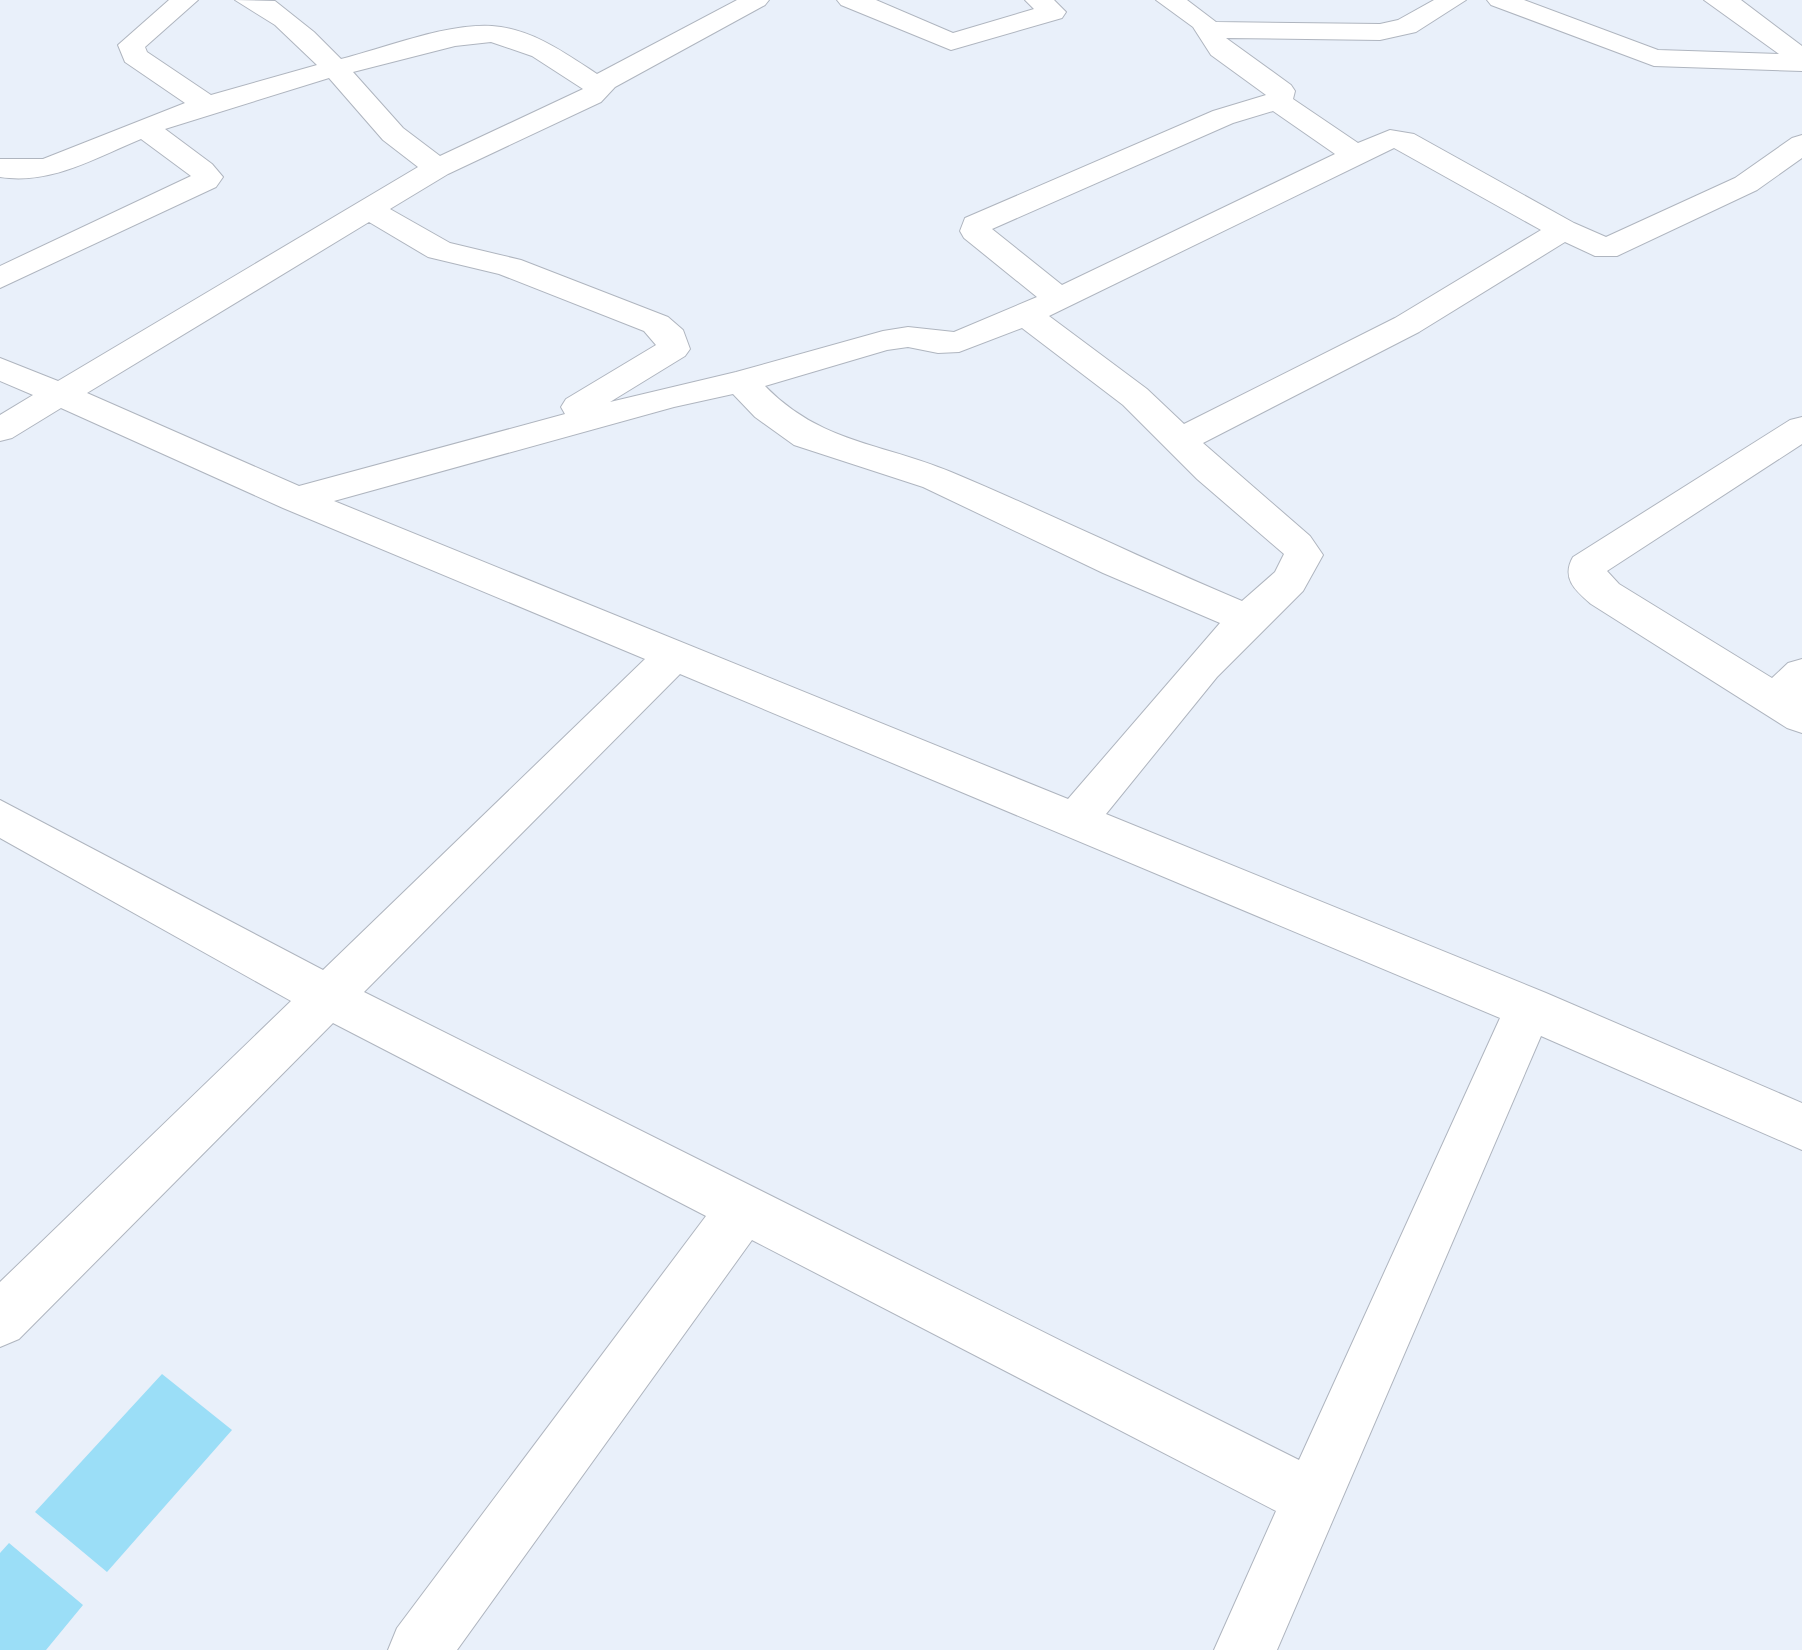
<svg xmlns="http://www.w3.org/2000/svg" width="1802" height="1650" viewBox="0 0 1802 1650" font-family="Inter,sans-serif">
<style>
.building{fill:#9bdef7}
.lines{fill:none;stroke-linecap:round;stroke-linejoin:round}
.street-casing{stroke:#afb5bf;stroke-width:2}
.street{fill:#fff;fill-rule:evenodd}
</style>
<rect width="100%" height="100%" fill="#e9f0fa"/>
<path class="building" d="M162,1374L232,1430L107,1572L35,1512Z
M9,1543L83,1605L46,1650H0V1553Z"/>
<g class="lines">
<g class="street-casing">
<path id="street" d="M169,0H198L145,47L147,52L211,95L317,65L275,25L235,0L275,1L314,32L341,59C385,48 447,23 492,26C532,29 565,53 597,74L737,0H769L765,5L615,87L601,102L448,174L390,209L450,243L521,260L668,317L683,330L690,349L685,356L610,402L736,372L883,331L908,327L954,332L1037,297L964,238L960,231L965,218L1213,111L1266,95L1211,55L1193,27L1156,0H1187L1216,22L1380,24L1398,20L1434,0H1466L1416,32L1380,40L1226,38L1291,85L1295,91L1293,99L1358,143L1390,130L1414,134L1574,223L1606,237L1735,178L1792,138L1802,135V158L1757,190L1617,256H1595L1565,242L1419,332L1203,443L1310,536L1323,555L1303,591L1217,677L1106,814L1546,993L1802,1103V1150L1541,1036L1277,1650H1214L1276,1511L752,1240L457,1650H388L397,1628L706,1216L333,1023L19,1339L0,1347V1282L291,1001L0,838V800L323,970L645,659L283,508L61,408L12,438L0,441V415L33,395L0,381V358L58,381L418,167L383,140L329,78L165,129L212,164L223,177L216,187L0,288V266L191,176L141,139C95,158 51,185 0,177V159H43L185,103L125,62L118,45ZM491,42L532,56L583,89L440,156L403,128L353,72L455,46ZM1273,111L1335,154L1062,285L992,229L1233,123ZM1394,148L1541,230L1395,318L1184,424L1147,389L1049,316ZM369,222L428,257L499,274L644,331L656,345L566,399L561,407L565,414L299,486L87,393ZM1022,328L1123,405L1197,479L1284,554L1275,572L1242,601C1144,560 1049,513 951,472C882,443 820,443 765,386L887,350L908,347L938,353L959,352ZM733,394L755,417L794,445L923,487L1103,573L1220,623L1068,799L334,501L674,407ZM680,674L1500,1018L1299,1460L364,992Z
M837,0H876L953,33L1034,9L1025,0H1054L1066,12L1062,18L951,50L841,5Z
M1487,0H1524L1658,50L1779,54L1704,0H1741L1802,46V71L1654,66L1491,5Z
M1802,417V444L1607,571L1619,584L1772,678L1788,663L1802,659V733L1787,728L1591,604C1575,590 1561,578 1573,557L1790,420Z"/>
</g>
<use href="#street" class="street"/>
</g>
</svg>
